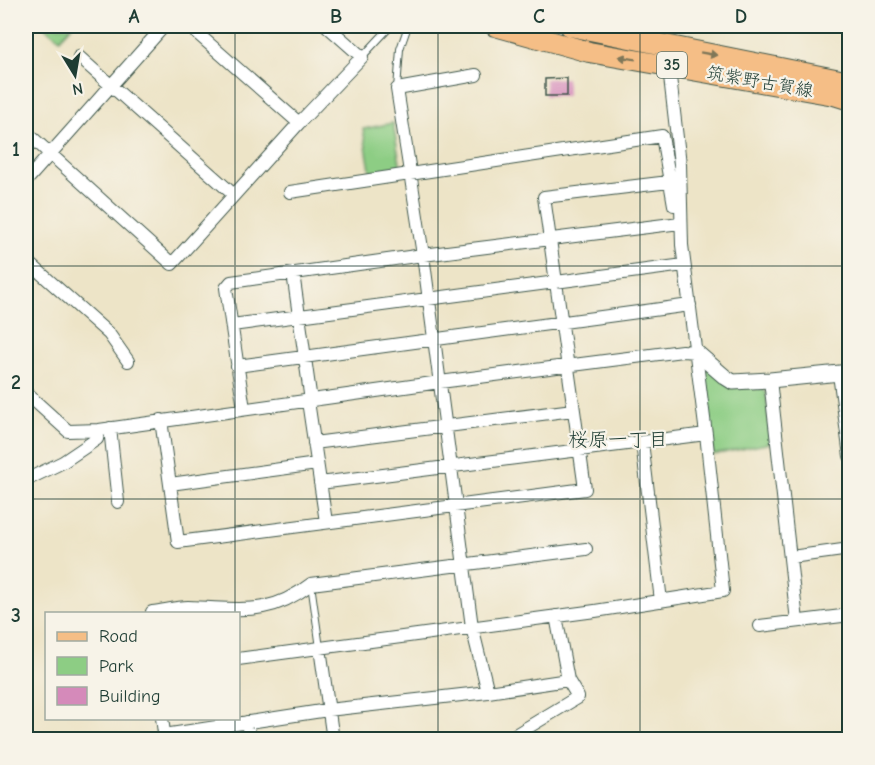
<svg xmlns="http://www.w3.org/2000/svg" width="875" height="765" viewBox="0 0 875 765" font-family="'Comic Neue','Klee One',sans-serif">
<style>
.green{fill:#8dcd84;stroke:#56855c;stroke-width:1.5}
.building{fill:#d58aba}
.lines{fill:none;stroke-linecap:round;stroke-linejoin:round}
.service-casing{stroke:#3e564a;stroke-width:8}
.minor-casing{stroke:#3e564a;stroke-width:14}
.tertiary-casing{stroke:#3e564a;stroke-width:17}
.primary-casing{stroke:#3e564a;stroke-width:22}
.service{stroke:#fff;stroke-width:6}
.minor{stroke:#fff;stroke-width:12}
.tertiary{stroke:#fff;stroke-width:15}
.primary{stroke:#f5be86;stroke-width:20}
.oneway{fill:#7f7759}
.grid{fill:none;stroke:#1f3d34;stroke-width:1.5;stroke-opacity:0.55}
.labels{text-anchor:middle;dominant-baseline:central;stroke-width:4.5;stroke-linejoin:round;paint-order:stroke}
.shield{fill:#f7f3e8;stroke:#60746a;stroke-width:1.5}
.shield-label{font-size:16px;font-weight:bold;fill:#1f3d34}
.street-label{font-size:18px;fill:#1f3d34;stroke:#f7f3e8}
.neighbourhood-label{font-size:20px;fill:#1f3d34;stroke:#f7f3e8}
.neatline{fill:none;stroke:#1f3d34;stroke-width:2}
.grid-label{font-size:20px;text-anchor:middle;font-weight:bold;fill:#1f3d34}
</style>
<rect width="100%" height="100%" fill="#f7f3e8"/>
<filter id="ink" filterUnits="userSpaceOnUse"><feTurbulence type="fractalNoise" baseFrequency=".0167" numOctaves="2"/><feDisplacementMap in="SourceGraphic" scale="12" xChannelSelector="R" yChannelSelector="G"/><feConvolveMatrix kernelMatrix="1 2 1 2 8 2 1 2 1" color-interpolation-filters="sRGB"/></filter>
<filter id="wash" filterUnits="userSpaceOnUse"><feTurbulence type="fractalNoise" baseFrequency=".008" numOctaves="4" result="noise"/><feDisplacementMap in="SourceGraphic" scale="24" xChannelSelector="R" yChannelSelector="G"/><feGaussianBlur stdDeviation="1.35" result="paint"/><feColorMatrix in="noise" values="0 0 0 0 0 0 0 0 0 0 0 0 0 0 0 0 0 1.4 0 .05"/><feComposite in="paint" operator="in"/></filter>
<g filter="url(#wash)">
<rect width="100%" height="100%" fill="#ede4c7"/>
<path class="green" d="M43,26H72L60,39Z
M393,123L401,169L371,175L363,129Z
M708,368L760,388L766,392L771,443L713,455L703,369Z"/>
<g id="blocks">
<path class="building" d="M567,78V96H545V79Z"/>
</g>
</g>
<g filter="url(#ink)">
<use href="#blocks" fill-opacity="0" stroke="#3e564a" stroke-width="1.5"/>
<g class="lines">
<g class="service-casing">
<path id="service" d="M362,57L391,26
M397,89L400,49L408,26
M311,584L320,648"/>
</g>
<g class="minor-casing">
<path id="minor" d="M189,26L299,123
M79,57L234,195
M476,75L397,89L423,255L472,627L488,692
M26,132L172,264L299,123L362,57L327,26
M26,181L164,26
M290,192L662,136L674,205H679
M26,260L109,334L128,361
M293,273L311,401
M232,325L684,265
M237,366L690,305
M839,374L850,456
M770,380L797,621
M26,393L68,431L99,430L440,382L682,351L696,352
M308,401L326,522
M244,409L226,288L231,282L423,255L680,223
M161,420L178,542L585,489L544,197L669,182
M110,428L118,502
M642,442L661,601
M314,443L573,410
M26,480L63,462L97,439L99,430
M320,483L706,434
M170,484L317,464
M791,557L850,549
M152,612C164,611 176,607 188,607C239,608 267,618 311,584L586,549
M760,626L850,615
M320,648L333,740
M238,659L595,611L723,591L706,434L682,245L680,164L670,77L672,65
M162,718L165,740
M247,722L250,740
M164,735L328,710L488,692L568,680
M507,740L578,697L568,680L556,616"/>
</g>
<g class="tertiary-casing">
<path id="tertiary" d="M696,352L725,377L733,382L770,380L850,372"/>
</g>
<g class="primary-casing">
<path id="primary" d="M495,26L589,52L834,95L850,100
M570,26L850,82"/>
</g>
<use href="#service" class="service"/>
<use href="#minor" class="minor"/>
<use href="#tertiary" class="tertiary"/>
<use href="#primary" class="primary"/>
</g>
<defs><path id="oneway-solid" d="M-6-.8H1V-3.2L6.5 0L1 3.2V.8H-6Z" transform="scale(1.5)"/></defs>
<g class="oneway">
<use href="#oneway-solid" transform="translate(709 54) rotate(10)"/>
<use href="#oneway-solid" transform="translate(627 58) rotate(-171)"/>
</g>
</g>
<path class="grid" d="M235,26V614M438,26V740M640,26V740M26,266H850M26,499H850M235,718V740"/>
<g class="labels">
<rect class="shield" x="657" y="52" width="30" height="26" rx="4.5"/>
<g class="shield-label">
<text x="672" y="65">35</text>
</g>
<g class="street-label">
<text transform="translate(760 82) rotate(10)">筑紫野古賀線</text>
</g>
<g class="neighbourhood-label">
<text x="618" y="439">桜原一丁目</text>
</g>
</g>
<rect width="875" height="765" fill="none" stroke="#f7f3e8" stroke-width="66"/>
<rect x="45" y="612" width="195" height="108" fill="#f7f3e8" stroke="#a1aaa0" stroke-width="1.5"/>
<rect x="57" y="632" width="30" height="9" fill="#f5be86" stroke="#a1aaa0" stroke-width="1.5"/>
<text x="99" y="642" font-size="18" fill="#1f3d34">Road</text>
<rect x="57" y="657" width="30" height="18" fill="#8dcd84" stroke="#a1aaa0" stroke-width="1.5"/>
<text x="99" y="672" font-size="18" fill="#1f3d34">Park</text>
<rect x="57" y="687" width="30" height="18" fill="#d58aba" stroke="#a1aaa0" stroke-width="1.5"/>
<text x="99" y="702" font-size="18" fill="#1f3d34">Building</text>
<g transform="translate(75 75) rotate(169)" stroke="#f7f3e8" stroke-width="4.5" paint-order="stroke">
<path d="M0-4.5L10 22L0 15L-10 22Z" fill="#1f3d34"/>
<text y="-9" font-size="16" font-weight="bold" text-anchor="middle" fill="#1f3d34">N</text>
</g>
<rect x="33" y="33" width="809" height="699" class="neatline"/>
<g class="grid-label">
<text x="134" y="23">A</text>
<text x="336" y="23">B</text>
<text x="539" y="23">C</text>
<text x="741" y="23">D</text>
<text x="16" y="156">1</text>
<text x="16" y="389">2</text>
<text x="16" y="622">3</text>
</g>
</svg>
